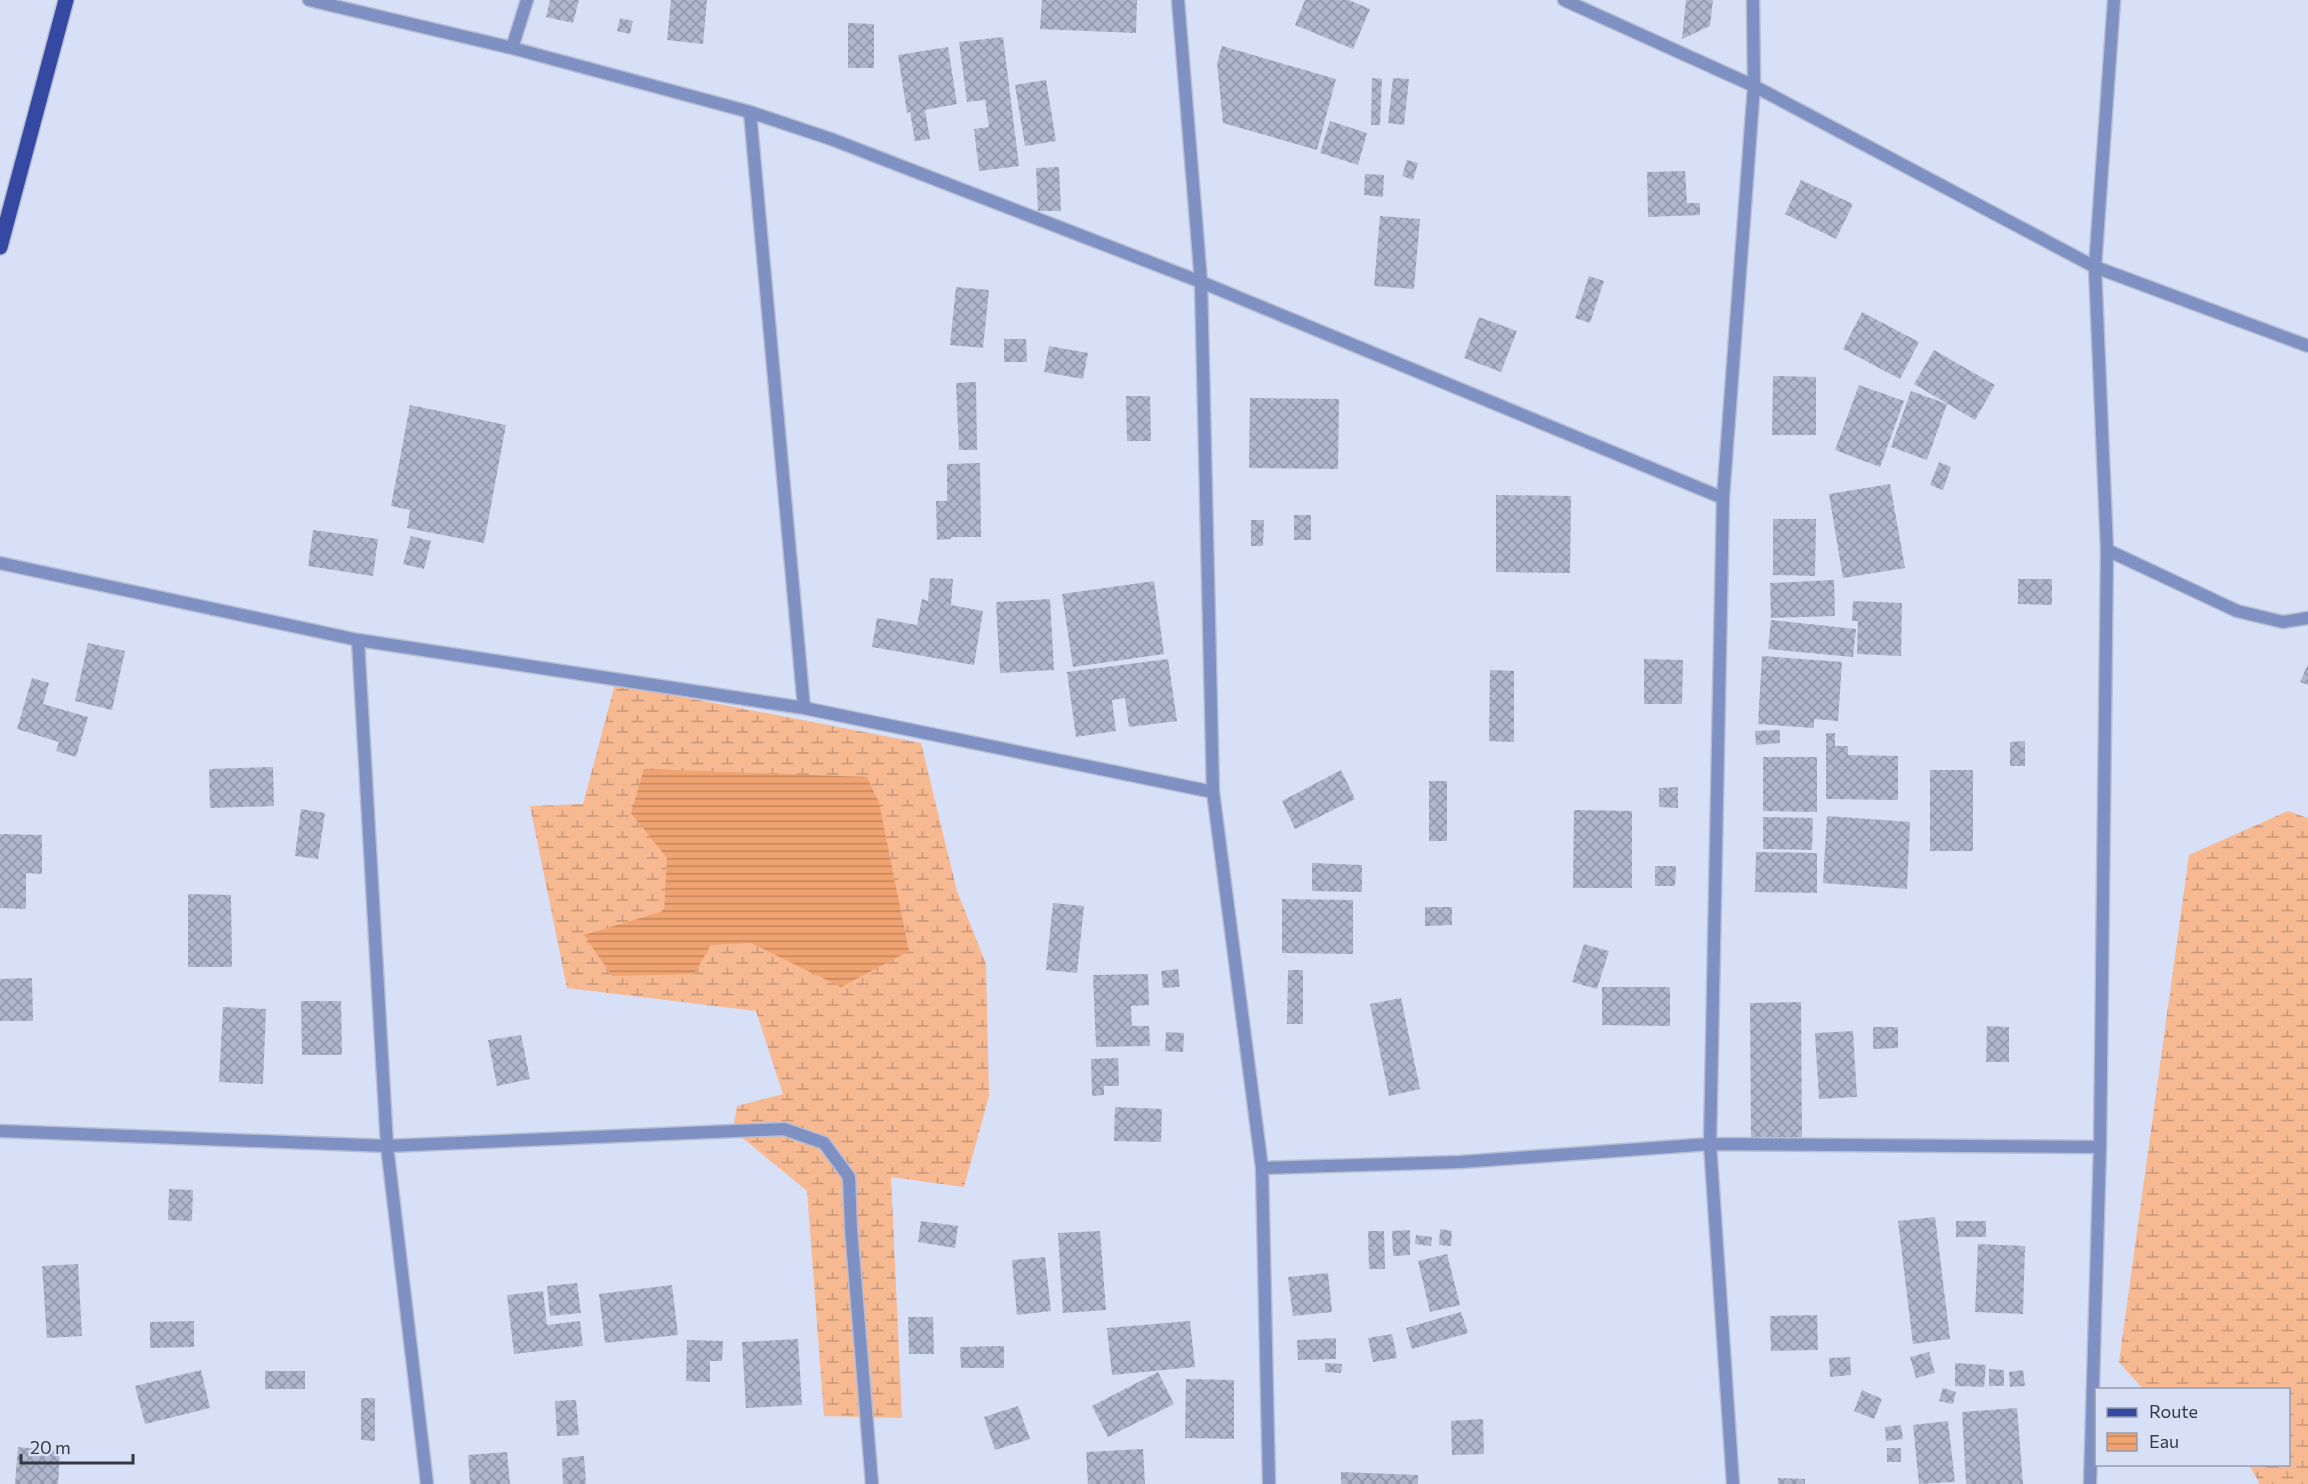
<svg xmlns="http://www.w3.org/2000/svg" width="2308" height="1484" viewBox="0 0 2308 1484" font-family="Commissioner,sans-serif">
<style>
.wetland{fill:url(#wetland-marsh)}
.water{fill:url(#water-rules)}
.building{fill:url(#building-cross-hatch)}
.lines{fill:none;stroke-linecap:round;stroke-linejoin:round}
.minor-casing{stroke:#b7bed3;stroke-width:15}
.tertiary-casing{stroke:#b7bed3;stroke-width:15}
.primary-casing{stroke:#b7bed3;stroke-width:18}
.minor{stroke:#7f90c2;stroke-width:12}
.tertiary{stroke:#7f90c2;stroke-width:12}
.primary{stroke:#3549a2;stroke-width:15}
</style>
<defs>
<pattern id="wetland-marsh" width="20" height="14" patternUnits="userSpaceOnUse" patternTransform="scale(1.5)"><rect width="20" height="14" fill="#f6b992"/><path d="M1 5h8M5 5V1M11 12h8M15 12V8" fill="none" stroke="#c89779"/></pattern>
<pattern id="water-rules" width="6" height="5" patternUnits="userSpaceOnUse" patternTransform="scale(1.5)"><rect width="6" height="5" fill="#f0a370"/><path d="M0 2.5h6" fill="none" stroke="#c3865e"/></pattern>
<pattern id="building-cross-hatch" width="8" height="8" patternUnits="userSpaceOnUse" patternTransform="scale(1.5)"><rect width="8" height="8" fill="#afb7ce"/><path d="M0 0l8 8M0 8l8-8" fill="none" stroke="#8f96a9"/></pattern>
</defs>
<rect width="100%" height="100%" fill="#d7e0f7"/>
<path class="wetland" d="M615,684L921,743L957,891L986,964L989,1096L964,1187L891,1177L902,1418L824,1416L807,1191L733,1130L737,1106L783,1094L756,1011L567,988L530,806L583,804Z
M2288,811L2308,818V1484H2260L2249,1465L2288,1464V1390L2143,1389L2119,1362L2189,855Z"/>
<path class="water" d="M644,769L867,777L879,803L909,951L841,987L751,943L711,945L694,974L612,976L584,935L664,911L667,858L631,813Z"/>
<path class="building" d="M550,0H579L573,23L546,17Z
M671,0H707L703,44L667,40Z
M1042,0H1137L1136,33L1040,29Z
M1305,0H1349L1370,9L1353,49L1295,25Z
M1686,0H1713L1710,26L1682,39Z
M620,18L633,21L630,34L617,31Z
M848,23L874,24V68H848Z
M1003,37L1019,166L979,171L974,129L989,127L985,100L967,102L959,42Z
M1222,46L1336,79L1317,150L1223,123L1217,63Z
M948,47L957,104L925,110L930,139L915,141L910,112L907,113L898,55Z
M1372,78L1382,79L1380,125H1371Z
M1393,78L1409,79L1404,125L1388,123Z
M1046,80L1056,141L1025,146L1015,85Z
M1330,121L1367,133L1358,165L1320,153Z
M1407,160L1418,163L1413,180L1402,176Z
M1059,167L1061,211H1038L1036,168Z
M1685,171L1687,203H1700V215L1648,217L1647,172Z
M1365,174L1384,175L1383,197L1364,195Z
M1801,180L1853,204L1836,239L1785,214Z
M1380,216L1420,219L1414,289L1374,286Z
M1589,276L1604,281L1590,323L1575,318Z
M956,287L989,290L983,348L950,345Z
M1862,312L1919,342L1900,379L1843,349Z
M1479,317L1517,331L1501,372L1464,358Z
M1004,339H1026L1027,362H1004Z
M1049,346L1088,353L1083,379L1044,372Z
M1934,350L1995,385L1975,420L1914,384Z
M1773,376L1816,377V435H1772Z
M976,382L977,450H959L956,383Z
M1859,385L1904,401L1880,467L1835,450Z
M1911,391L1947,404L1927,460L1891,447Z
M1126,396H1150L1151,441H1127Z
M1250,398L1339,399L1338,469L1249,468Z
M410,405L506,425L484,543L407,528L410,510L391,506Z
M1939,462L1951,467L1943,490L1930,485Z
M980,463L981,537H951V539L937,540L936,501H947V464Z
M1890,484L1905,568L1843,578L1829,494Z
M1496,495L1571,496L1570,573L1496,572Z
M1294,515H1311V540H1294Z
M1773,519H1816L1815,576L1773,575Z
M1251,520H1264L1263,546H1251Z
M313,530L378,539L373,576L308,566Z
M411,536L431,541L424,569L403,564Z
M930,578L953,579L951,605L983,611L974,665L872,647L877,618L917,625L922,599L928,601Z
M2018,579H2052V605L2018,604Z
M1834,580L1835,616L1771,618L1770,583Z
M1154,581L1164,654L1073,667L1062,594Z
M1050,599L1054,670L1000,673L996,602Z
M1853,601L1902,603L1901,656L1857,654L1858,621H1852Z
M1771,620L1856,629L1853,657L1768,649Z
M88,643L125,651L112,710L75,701Z
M1762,656L1842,662L1838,721L1814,719V728L1758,724Z
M1168,659L1177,721L1129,727L1125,698L1112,700L1116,731L1076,737L1067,672Z
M1644,659L1683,660L1682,704H1644Z
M2308,664V685L2300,682Z
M1490,670L1514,671V742L1489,741Z
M32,678L49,683L43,704L88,717L76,757L56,751L59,742L17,729Z
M1780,730V743L1756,745L1755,731Z
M1826,733H1835V746H1848V755L1898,756V800L1826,799Z
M2025,741V766H2010V742Z
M1763,757H1817V812L1763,811Z
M273,767L274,806L210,808L209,769Z
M1341,770L1355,799L1295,829L1282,801Z
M1930,770H1973V851H1930Z
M1429,781H1447V841H1429Z
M1678,787V808L1659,807V788Z
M301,809L325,813L318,859L295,856Z
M1574,810L1632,811V888H1573Z
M1827,816L1910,822L1907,889L1823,883Z
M1763,817L1813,818L1812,850L1763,849Z
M0,834L42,835V874L26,873V909L0,908Z
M1756,852L1817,853V893L1755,892Z
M1312,863L1362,865V892L1312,891Z
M1655,866H1676L1675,886H1655Z
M188,894L231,895L232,967H188Z
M1282,899L1353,900V954L1282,953Z
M1053,903L1084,906L1077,973L1046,970Z
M1425,907H1452V925L1425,926Z
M1584,944L1609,951L1597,989L1572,982Z
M1178,969L1180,987L1163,988L1161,971Z
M1288,970H1303V1024H1287Z
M1148,974L1149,1005L1131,1006L1132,1026H1149L1150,1046L1096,1047L1093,975Z
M32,978L33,1021H0V979Z
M1602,987H1670V1026L1602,1025Z
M1401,998L1420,1089L1389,1096L1370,1004Z
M301,1001H341L342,1055H302Z
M1801,1002L1802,1137L1751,1138L1750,1003Z
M223,1007L266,1009L263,1084L219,1082Z
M1987,1026L2009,1027V1062H1986Z
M1873,1027H1898V1048L1873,1049Z
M1853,1031L1857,1097L1819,1099L1815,1033Z
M1166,1032L1184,1033L1183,1052L1165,1051Z
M521,1035L530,1079L497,1086L488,1040Z
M1118,1058L1119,1086H1104V1095L1092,1096L1091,1059Z
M1115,1107L1162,1109L1161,1142L1114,1141Z
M169,1189L193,1190L192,1221L168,1220Z
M1935,1217L1950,1339L1913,1344L1898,1221Z
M921,1221L958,1226L955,1248L918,1242Z
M1956,1221H1986V1237H1956Z
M1440,1229L1452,1231L1451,1246L1439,1245Z
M1410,1230V1255L1393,1256L1392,1231Z
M1100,1231L1106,1310L1063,1313L1058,1233Z
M1368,1231H1384L1385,1269H1369Z
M1416,1235L1432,1237L1431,1246L1415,1244Z
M1978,1244L2025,1246L2023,1314L1975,1312Z
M1447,1254L1460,1305L1430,1312L1418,1261Z
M1045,1257L1051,1311L1017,1315L1012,1260Z
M78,1264L82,1336L47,1338L42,1266Z
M1328,1273L1332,1312L1293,1316L1288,1277Z
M577,1283L581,1313L550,1316L547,1286Z
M672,1285L678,1335L605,1343L599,1294Z
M543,1291L547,1325L580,1321L583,1346L514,1354L507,1295Z
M1461,1312L1468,1333L1412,1349L1406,1328Z
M1817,1315L1818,1350L1771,1351L1770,1316Z
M908,1317H933L934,1354H909Z
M194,1321V1347L150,1348V1322Z
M1190,1321L1195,1367L1112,1375L1107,1328Z
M1392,1334L1397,1358L1373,1362L1368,1338Z
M1336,1338V1359L1298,1360L1297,1340Z
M798,1339L802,1405L746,1408L742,1342Z
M687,1340L723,1341L722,1361H710V1382L686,1381Z
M1004,1346V1368H961L960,1347Z
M1929,1352L1935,1373L1916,1378L1910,1357Z
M1850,1357L1851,1375L1830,1377L1829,1358Z
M1325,1363L1342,1364L1341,1373L1325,1372Z
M1955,1363L1986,1365L1984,1387L1955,1386Z
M1989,1369L2004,1370V1386H1989Z
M201,1370L210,1408L145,1424L135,1386Z
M2023,1370L2025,1386L2010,1387L2009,1372Z
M265,1371H305V1389H265Z
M1158,1372L1174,1404L1108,1437L1092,1406Z
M1186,1379L1234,1380V1439L1185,1438Z
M1943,1388L1956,1392L1953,1404L1939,1401Z
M1862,1390L1882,1399L1874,1419L1854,1411Z
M361,1398H375V1441L361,1440Z
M576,1400L579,1435L557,1436L555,1401Z
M1018,1406L1030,1439L995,1450L984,1417Z
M2017,1408L2023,1484H1966L1962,1412Z
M1483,1419L1484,1454L1452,1455L1451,1421Z
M1948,1421L1955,1482L1919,1484L1913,1425Z
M1901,1425L1903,1439L1886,1441L1885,1427Z
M18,1447L60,1451L58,1484H15Z
M1887,1448H1901V1462H1887Z
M1143,1449L1145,1484H1088L1086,1452Z
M507,1452L510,1484H470L468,1455Z
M584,1456L586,1484H563L562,1458Z
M1341,1472L1418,1475V1484H1341Z
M1778,1478L1805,1479V1484H1778Z"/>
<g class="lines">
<g class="minor-casing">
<path id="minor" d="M309,0L512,48L750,112L831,139L1201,282L1723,498
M1178,0L1201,282L1213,792L1262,1168L1269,1484
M1564,0L1754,86L2095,267L2308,346
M512,48L527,0
M750,112L804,708
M2107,550L2237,611L2283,622L2308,618
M0,563L358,640L804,708L1213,792
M358,640L387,1146L427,1484
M0,1131L387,1146L784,1129L824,1143L849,1177L851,1229L872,1484
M1262,1168L1460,1162L1710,1144L2100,1147
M1733,1484L1710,1144L1723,498L1754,86L1753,0"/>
</g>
<g class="tertiary-casing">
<path id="tertiary" d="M2090,1484L2100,1147L2107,550L2095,267L2114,0"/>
</g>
<g class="primary-casing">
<path id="primary" d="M0,247L66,0"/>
</g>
<use href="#minor" class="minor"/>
<use href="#tertiary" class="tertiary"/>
<use href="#primary" class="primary"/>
</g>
<rect x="2095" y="1388" width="195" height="78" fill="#d7e0f7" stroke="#969dae" stroke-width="1.5"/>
<rect x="2107" y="1408" width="30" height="9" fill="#3549a2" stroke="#969dae" stroke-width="1.5"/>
<text x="2149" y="1418" font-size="18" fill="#353841">Route</text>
<rect x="2107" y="1433" width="30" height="18" fill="url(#water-rules)" stroke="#969dae" stroke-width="1.5"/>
<text x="2149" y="1448" font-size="18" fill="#353841">Eau</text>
<path d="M21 1454v9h112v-9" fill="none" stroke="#353841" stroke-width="3"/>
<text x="30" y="1454" font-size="18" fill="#353841" stroke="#d7e0f7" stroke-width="4.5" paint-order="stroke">20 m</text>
</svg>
